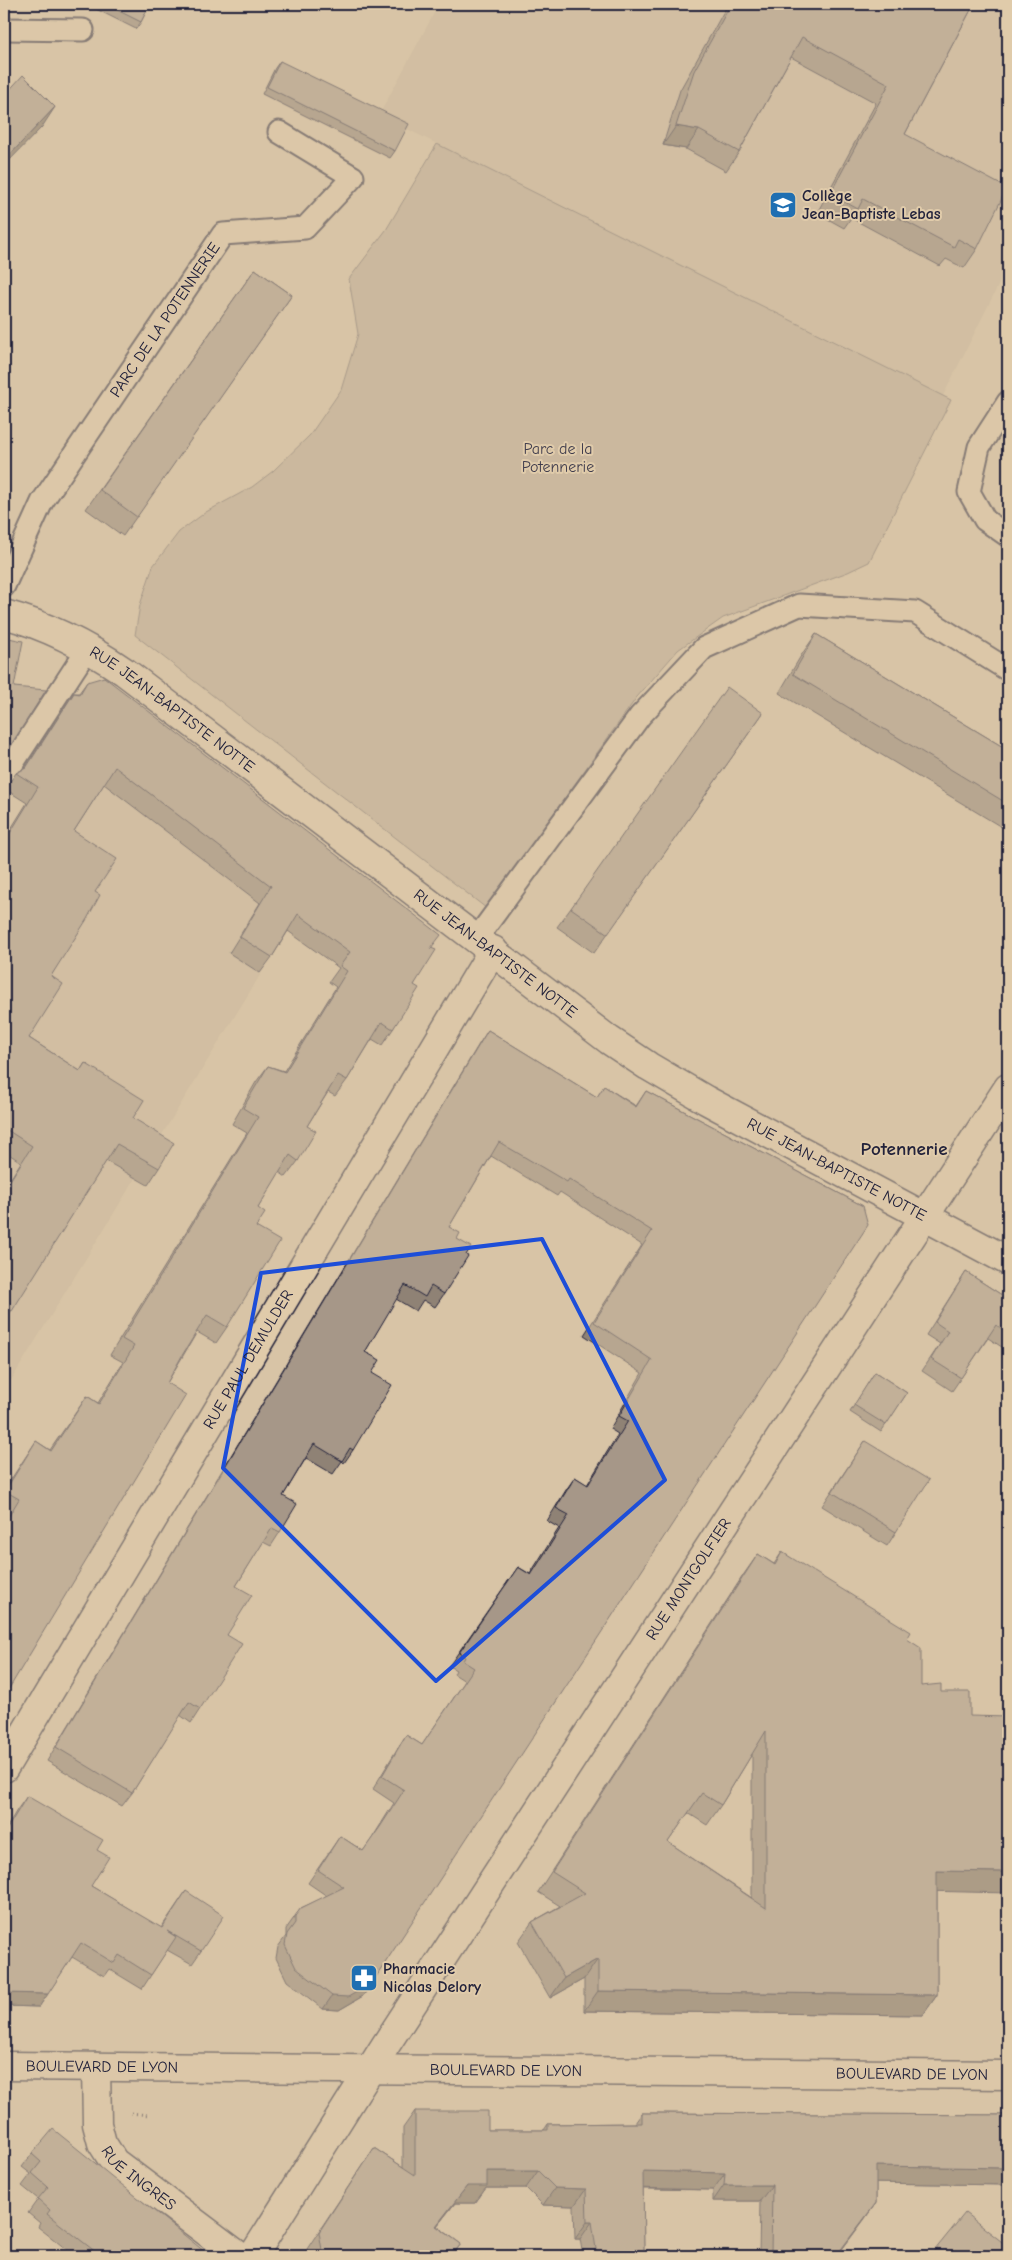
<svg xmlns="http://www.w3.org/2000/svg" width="1012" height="2260" viewBox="0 0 1012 2260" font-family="'Comic Neue',sans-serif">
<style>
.built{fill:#c9b69d}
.green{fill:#baa994;stroke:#6e6668}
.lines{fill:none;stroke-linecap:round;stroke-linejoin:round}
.service-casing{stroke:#22223b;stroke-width:25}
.minor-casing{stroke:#22223b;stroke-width:31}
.path{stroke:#22223b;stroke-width:3;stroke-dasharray:1 4;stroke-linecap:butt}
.service{stroke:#e0cbaa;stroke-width:21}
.minor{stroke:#e0cbaa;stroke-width:28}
.wall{fill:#8f8275;stroke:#22223b;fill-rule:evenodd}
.shaded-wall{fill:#746a5f;stroke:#22223b}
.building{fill:#a69788;stroke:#22223b;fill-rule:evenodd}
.marked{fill:none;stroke:#1d4ed8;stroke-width:4;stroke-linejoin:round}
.labels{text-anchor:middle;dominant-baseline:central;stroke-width:4;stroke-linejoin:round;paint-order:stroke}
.poi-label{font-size:16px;font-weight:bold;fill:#22223b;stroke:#e0cbaa;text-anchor:start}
.street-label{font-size:16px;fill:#22223b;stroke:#e0cbaa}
.park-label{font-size:16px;fill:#403d4d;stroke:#e0cbaa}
.quarter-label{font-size:19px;font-weight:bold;fill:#22223b;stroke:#e0cbaa}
</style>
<rect width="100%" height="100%" fill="#d8c4a6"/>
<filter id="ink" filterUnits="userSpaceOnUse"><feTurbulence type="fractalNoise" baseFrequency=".02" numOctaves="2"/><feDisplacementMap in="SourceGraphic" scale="10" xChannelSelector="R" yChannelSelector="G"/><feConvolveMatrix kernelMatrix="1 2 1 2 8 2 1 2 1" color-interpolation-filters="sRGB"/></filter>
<g filter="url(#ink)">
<path class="built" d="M439,4H1008V266L942,398L379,115Z
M138,728L324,871L4,1392V893Z"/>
<path class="green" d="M437,144L951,400L869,562L848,572L723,618L678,650L637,697L486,908L135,635L140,605L153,566L179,532L206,512L252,487L273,471L310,435L341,390L358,334L349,279L386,230Z"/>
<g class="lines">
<g class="service-casing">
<g id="service">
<path d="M4,29L83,30"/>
<path d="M1008,402L979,447L969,492L985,520L1008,536"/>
<path id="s1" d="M4,586L42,502L223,234L305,228L353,177L279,132"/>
<path d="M4,777L88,648"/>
<path d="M477,938L640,716L704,648L799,605L915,612L1008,670"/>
</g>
</g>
<g class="minor-casing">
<g id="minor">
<path id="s2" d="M4,614C49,626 87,646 125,672L609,1040L648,1066L706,1100L1008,1261"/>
<path id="s3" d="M4,1768L493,950"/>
<path id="s4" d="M4,2066L1008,2075"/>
<path id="s5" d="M96,2067L97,2124L102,2143L114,2162L239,2256"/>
<path id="s6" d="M253,2256L385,2046L1008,1088"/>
</g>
</g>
<path class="path" d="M131,2113L148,2115"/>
<use href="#service" class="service"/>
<use href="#minor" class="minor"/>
</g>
<path class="wall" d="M86,4H150L141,22L136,29Z
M728,4H974L905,134L977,249L964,268L946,259L940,266L851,218L844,228L817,213L876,103L791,57L739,152L726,171L686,149L663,145L680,90Z
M280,61L395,151L390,158L262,94L275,68Z
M255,269L292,295L123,536L86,509Z
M816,634L1008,750V831L779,693L802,654Z
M87,682L431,948L414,985L393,1029L382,1045L372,1039L347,1080L335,1096L328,1092L307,1126L298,1161L286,1177L279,1172L258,1208L256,1227L227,1327L216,1343L197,1332L167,1383L4,1697V1522L8,1516L4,1513V1490L36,1441L50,1450L87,1396L98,1403L123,1362L110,1355L247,1133L232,1124L256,1082L268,1066L284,1071L336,987L329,982L339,968L288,931L272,957L260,973L229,953L260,903L104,784L74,831L95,892L51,976L29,1038L80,1071L85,1063L133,1118L159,1168L148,1185L106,1161L4,1322V1189L21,1162L4,1151V840L27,803L5,789L16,773L25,768L74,693H79Z
M763,713L594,953L557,927L571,908Z
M488,1030L597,1097L604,1086L636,1106L646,1091L863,1206L372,1983L363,1996L339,2010L323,2009L287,1981L276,1958L278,1947L286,1936V1929L301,1908L327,1896L308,1883L340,1836L363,1851L371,1840L394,1803L373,1789L397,1749L406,1735L422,1745L465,1681L454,1674L456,1670L449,1666L518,1567L530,1574L559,1528L547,1521L566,1490L575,1477L587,1485L618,1434L610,1429L642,1373L584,1335L642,1245L560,1192L557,1196L491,1156L449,1227L457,1239L444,1294L435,1307L423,1300L416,1311L396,1299L365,1352L372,1373L353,1450L344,1463L342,1461L333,1474L306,1458L283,1496L280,1532L271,1546L263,1542L236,1586L227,1635L200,1709L191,1723L180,1715L132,1793L122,1806L47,1761L479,1044Z
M966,1272L1008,1299V1351L988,1338L952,1391L922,1371L940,1344L926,1335Z
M875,1372L907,1393L881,1432L850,1412Z
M865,1441L896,1532L887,1546L822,1506Z
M782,1552L907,1639L921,1686L937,1891V1995L923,2015L584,2011V1979L550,1998L518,1942L532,1922L560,1906L538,1892L744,1574L758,1554L774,1564ZM752,1754V1898L668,1842L688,1813L707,1825L721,1805Z
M27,1796L97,1850L91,1886L161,1928L186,1891L201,1951L192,1964L167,1950L142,1989L109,1969L104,1976L72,1957L39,2007L4,2006V1832L17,1810Z
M415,2111L488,2130H544L548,2124L635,2123L642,2113L1008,2115V2185L876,2183V2203L837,2256H759L760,2201H713V2190L643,2189L644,2256H583L580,2239H575L574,2206L543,2205L526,2188H486L475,2203H455L437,2226L461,2244L452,2256H308L307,2249L374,2148L403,2167V2128Z
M32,2154L210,2256H75L38,2227L40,2223L28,2213L38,2199L22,2186L31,2174L22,2167Z"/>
<path class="shaded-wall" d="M55,107L42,127L4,166V161Z
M676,126L699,130L686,149L663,145Z
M937,1871L1008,1872V1893L923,1891Z
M598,1959L584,1979L550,1998L564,1978Z
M372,1983L363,1996L339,2010L323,2009L332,1996Z
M598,1991L937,1995L923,2015L584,2011Z
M4,1993L48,1994L39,2007L4,2006Z
M876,2166L1008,2168V2185L864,2183Z
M487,2171H538L526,2188H486L475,2203H455L424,2242L436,2226L467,2186Z
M643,2171L725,2173L713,2190L631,2188Z
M724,2185H772L760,2201H713Z
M555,2188L586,2189L574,2206L543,2205Z
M876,2203L864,2220L837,2256H836Z
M587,2222H592L580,2239H575Z
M771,2255L830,2256H770Z"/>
<path class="building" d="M105,4H150L141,22Z
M731,4H974L905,134L1007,188L977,249L958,239L954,247L863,199L858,209L830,194L889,84L802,37L739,152L699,130L676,126L694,71Z
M280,61L409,124L395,151L267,87Z
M23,75L55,107L4,161V96Z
M255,269L292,295L137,517L100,490Z
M816,634L1008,750V804L793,674Z
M4,637L23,641L14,687L46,690L5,754L4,766Z
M104,677L441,935L431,948L436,950L414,985L419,988L393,1029L382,1022L347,1080L338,1075L307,1126L316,1131L298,1161L290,1155L258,1208L265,1213L256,1227L280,1241L227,1327L207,1315L183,1354L167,1383L186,1395L4,1697V1524L19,1499L5,1491L36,1441L51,1451L87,1396L99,1404L134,1346L122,1339L258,1117L243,1108L268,1066L285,1072L347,971L340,966L350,952L298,914L272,957L240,937L271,886L115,767L74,831L117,859L95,892L100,895L87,919L51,976L63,984L29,1038L80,1071L85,1063L144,1100L133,1118L174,1143L159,1168L117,1144L12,1311L4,1306V1190L32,1146L4,1128V843L38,787L16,773L26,768L74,693L80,694L87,682Z
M727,687L763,713L608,934L571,908Z
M488,1030L597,1097L604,1086L636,1107L646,1091L863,1206L868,1225L372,1983L348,1997L332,1996L296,1968L285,1945L287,1934L295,1923V1916L301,1908L344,1887L318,1870L340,1836L363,1851L380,1827L404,1790L382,1776L406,1735L422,1745L474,1668L463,1661L465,1657L459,1653L518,1567L531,1575L569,1515L556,1508L575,1477L588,1485L628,1421L619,1416L652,1360L594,1322L652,1231L569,1179L567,1182L499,1142L449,1227L460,1233L457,1239L471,1247L466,1255L468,1256L444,1294L431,1286L425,1297L405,1285L365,1352L380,1360L372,1373L392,1385L353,1450L350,1448L342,1461L314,1444L283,1496L297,1504L280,1532L272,1528L236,1586L252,1595L227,1635L242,1644L200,1709L189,1702L132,1793L56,1747Z
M966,1272L1008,1299V1333L996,1325L961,1378L931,1359L948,1331L935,1322Z
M875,1372L907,1393L886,1425L854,1405Z
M865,1441L929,1480L896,1532L832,1492Z
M782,1552L911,1632L907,1639L921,1648V1686L941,1684V1692H970V1716L1008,1717V1872L937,1871V1995L598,1991V1959L564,1978L532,1922L585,1893L552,1872L758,1554L775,1565ZM766,1731V1908L668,1842L702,1793L721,1805Z
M27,1796L103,1840L97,1850L109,1857L91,1886L162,1928L186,1891L224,1916L201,1951L167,1931L176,1937L151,1975L119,1955L114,1963L81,1943L48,1994L4,1993V1834Z
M415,2111H488V2130H548V2124L642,2123V2113L1008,2115V2168L876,2166V2203L836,2256L771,2255L772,2185H724L725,2173L643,2171L644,2256H597L592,2222H587L586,2189L555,2188L538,2171H487V2186H467L436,2226L461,2244L451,2256H329L322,2250L319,2232L374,2148L415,2175Z
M53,2129L210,2256H101L47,2214L50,2210L38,2199L48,2187L32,2173L41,2162L32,2154Z
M965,2213L1006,2245L997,2256H930Z"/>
</g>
<path d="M0 0H1012V2260H0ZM542,1239L665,1480L436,1681L223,1468L261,1273Z" fill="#d8c4a6" fill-opacity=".55" fill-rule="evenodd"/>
<path class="marked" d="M542,1239L665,1480L436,1681L223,1468L261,1273Z"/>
<defs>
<g id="school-square" transform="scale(1.4375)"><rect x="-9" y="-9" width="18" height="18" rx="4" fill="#1f6fb2" stroke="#e0cbaa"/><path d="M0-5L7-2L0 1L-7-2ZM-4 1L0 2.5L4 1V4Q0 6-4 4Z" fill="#fff"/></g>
<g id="pharmacy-square" transform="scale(1.4375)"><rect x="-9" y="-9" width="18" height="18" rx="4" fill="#1f6fb2" stroke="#e0cbaa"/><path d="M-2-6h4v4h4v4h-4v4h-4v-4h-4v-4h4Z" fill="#fff"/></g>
</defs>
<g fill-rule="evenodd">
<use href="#school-square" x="783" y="205"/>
<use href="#pharmacy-square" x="364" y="1978"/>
</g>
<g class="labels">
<g class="poi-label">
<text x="802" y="196">Collège<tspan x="802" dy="18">Jean-Baptiste Lebas</tspan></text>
<text x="383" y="1969">Pharmacie<tspan x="383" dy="18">Nicolas Delory</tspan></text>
</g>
<g class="street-label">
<text stroke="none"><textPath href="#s1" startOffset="312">PARC DE LA POTENNERIE</textPath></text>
<text stroke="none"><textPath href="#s2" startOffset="195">RUE JEAN-BAPTISTE NOTTE</textPath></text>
<text stroke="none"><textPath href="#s2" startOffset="600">RUE JEAN-BAPTISTE NOTTE</textPath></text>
<text stroke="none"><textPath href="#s2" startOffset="1005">RUE JEAN-BAPTISTE NOTTE</textPath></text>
<text stroke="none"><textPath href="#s3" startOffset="476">RUE PAUL DEMULDER</textPath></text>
<text stroke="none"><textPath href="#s6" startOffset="805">RUE MONTGOLFIER</textPath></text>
<text stroke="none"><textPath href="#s4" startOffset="98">BOULEVARD DE LYON</textPath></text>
<text stroke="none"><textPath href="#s4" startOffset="502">BOULEVARD DE LYON</textPath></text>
<text stroke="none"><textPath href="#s4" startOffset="908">BOULEVARD DE LYON</textPath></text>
<text stroke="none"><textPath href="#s5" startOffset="128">RUE INGRES</textPath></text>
</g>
<g class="park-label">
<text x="558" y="449">Parc de la<tspan x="558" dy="18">Potennerie</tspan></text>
</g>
<g class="quarter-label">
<text x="904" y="1149">Potennerie</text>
</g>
</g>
<rect width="1012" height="2260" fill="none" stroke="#e0cbaa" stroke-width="20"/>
<rect x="10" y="10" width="992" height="2240" fill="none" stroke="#22223b" stroke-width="2" filter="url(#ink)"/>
</svg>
